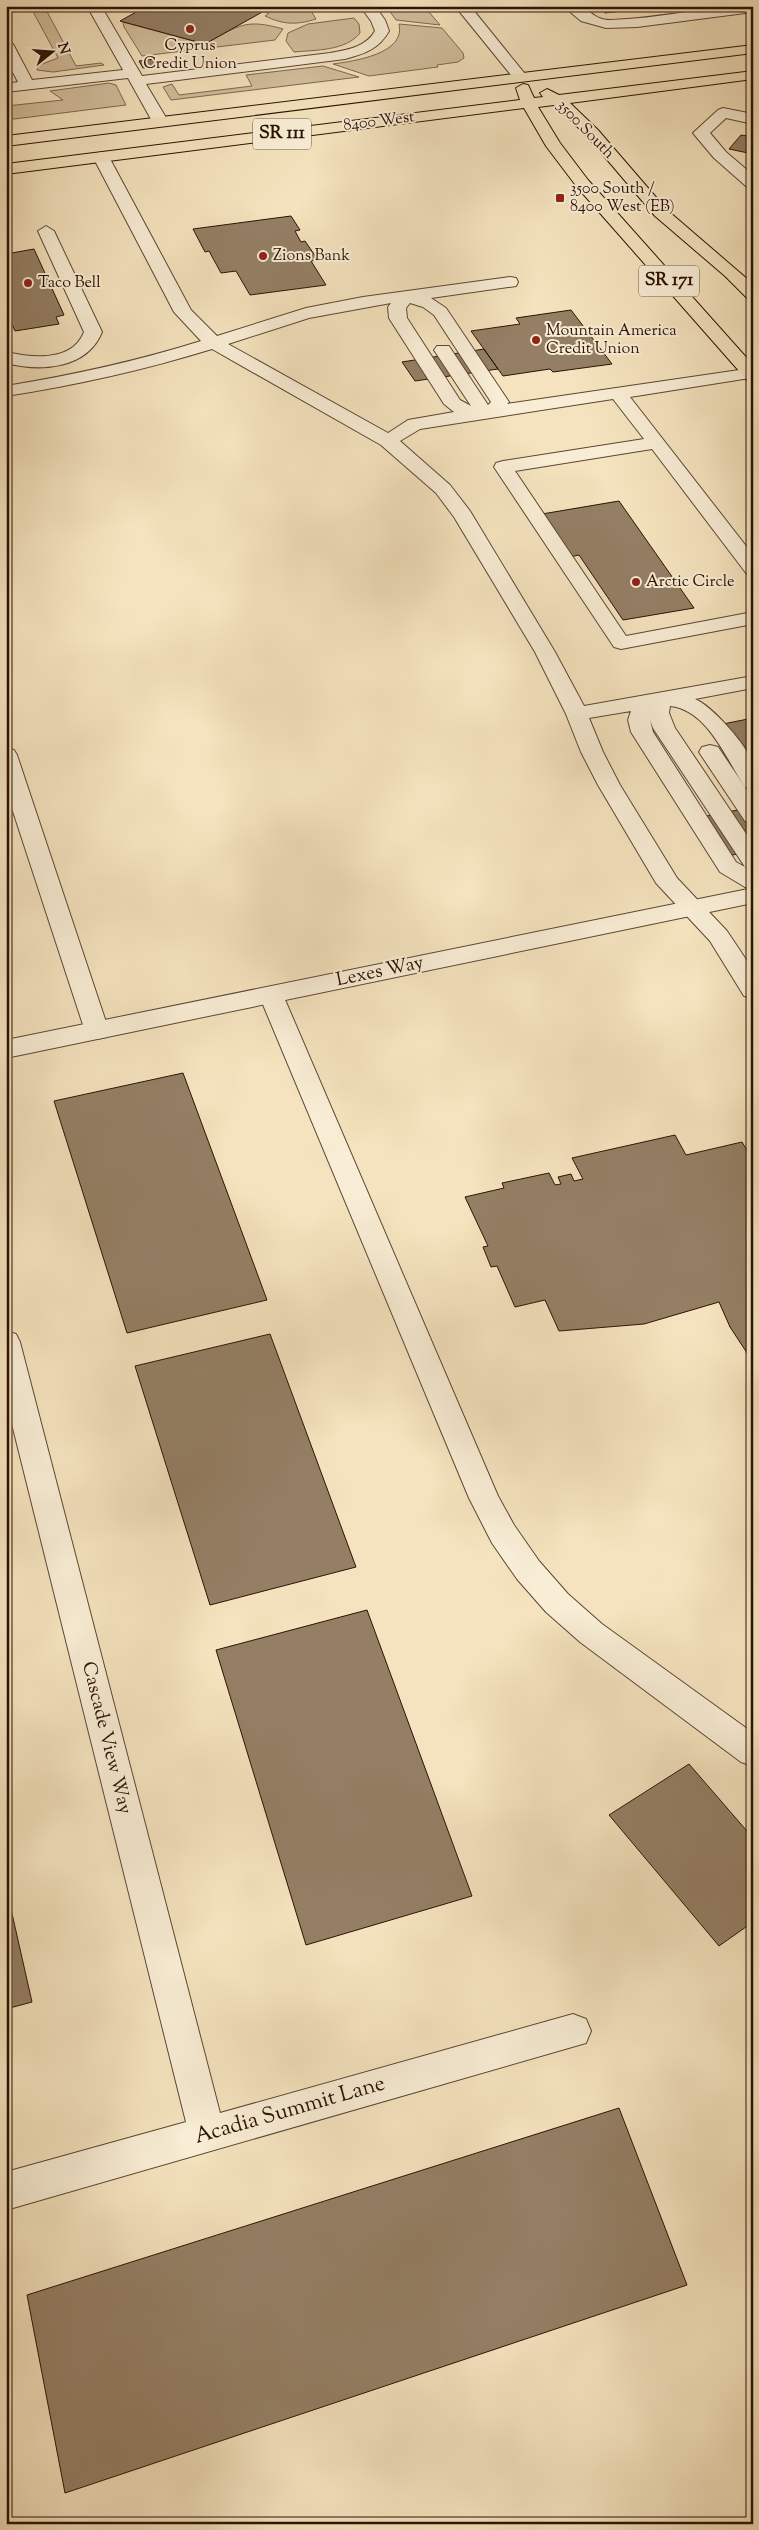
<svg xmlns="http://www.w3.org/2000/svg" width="759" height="2530" viewBox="0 0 759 2530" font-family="'Sorts Mill Goudy',serif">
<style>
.green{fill:#d2bf9e;stroke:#7e6851}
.building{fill:#947f65;stroke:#2b1204}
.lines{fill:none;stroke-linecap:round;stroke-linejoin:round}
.service-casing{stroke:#5d4632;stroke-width:2}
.minor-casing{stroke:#5d4632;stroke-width:2}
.tertiary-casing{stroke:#5d4632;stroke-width:2}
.primary-casing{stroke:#2b1204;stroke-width:2}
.service{fill:#f8edd5;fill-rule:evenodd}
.minor{fill:#f8edd5;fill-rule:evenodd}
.tertiary{fill:#f8edd5;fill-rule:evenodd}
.primary{fill:#f4e3be;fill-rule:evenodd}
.poi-dot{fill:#8f2418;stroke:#f8edd5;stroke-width:2}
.labels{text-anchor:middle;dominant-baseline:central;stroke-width:4;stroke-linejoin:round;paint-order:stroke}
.far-poi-label{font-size:16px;fill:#2b1204;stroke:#f8edd5;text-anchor:start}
.far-street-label{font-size:16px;fill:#2b1204;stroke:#f8edd5}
.shield{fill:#f8edd5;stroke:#685443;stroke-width:1}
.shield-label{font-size:18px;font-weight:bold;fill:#2b1204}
.street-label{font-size:19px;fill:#2b1204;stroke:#f8edd5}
.near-street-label{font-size:22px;fill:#2b1204;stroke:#f8edd5}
</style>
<rect width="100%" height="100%" fill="#f4e3be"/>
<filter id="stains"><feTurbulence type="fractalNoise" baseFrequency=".004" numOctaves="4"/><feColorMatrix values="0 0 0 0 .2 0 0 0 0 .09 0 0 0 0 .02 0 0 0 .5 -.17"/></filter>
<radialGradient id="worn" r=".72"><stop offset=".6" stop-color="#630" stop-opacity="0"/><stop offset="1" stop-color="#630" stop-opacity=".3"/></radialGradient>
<path class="green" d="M30,6H44L76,66L101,63L104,65L53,72L37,70V66L58,58Z
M273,6H308L316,19C297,25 284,25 265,16L269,13L263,12Z
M386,6H424L440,25L396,20Z
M354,18L359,24L360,33C346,51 315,50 294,52L286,41L288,33L308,24Z
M123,22L205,44C238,26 245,18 283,29L275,40L142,56L124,27Z
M399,24L442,28L463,53L464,58L458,62L437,65L438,67L369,76L333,64C354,61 406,54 399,24Z
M323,66L359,77L171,100L163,87L172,84L179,95L252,86L246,75Z
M109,83L116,85L126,105L6,120V106L63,100L50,91Z"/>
<path class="building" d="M147,6H273L205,44L120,21Z
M598,6H668L605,13Z
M155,59L160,66L143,68L139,61Z
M741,135L753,137V154L729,149Z
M291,216L300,230L295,231L301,242L305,241L318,260L311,261L326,285L250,295L236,271L221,273L209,251L205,252L193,229Z
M34,249L64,315L56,317L59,324L15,331L6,311V254Z
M571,310L612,364L553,372L550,369L503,376L471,331L520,324L516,318Z
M484,349L498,369L415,381L402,362Z
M619,501L694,608L623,620L579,555L570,557L542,514Z
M753,718V767L723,724Z
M753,807V851L727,856L702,817Z
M183,1073L267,1300L127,1333L54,1101Z
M675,1135L686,1155L742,1142L753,1160V1362L730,1327L719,1302L644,1324L559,1331L545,1300L515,1307L497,1266L491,1267L483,1247L488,1246L465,1197L504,1188L502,1183L549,1173L555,1185L561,1184L558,1177L571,1174L574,1181L583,1179L572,1158Z
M270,1334L356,1567L210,1605L135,1366Z
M367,1610L472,1896L306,1945L216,1650Z
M689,1764L753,1838V1922L719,1946L609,1815Z
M6,1887L32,2002L6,2009Z
M619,2108L687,2285L65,2493L27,2295Z"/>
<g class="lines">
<g class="service-casing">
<path id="service" d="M87,6H101L142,76L330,53C347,50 366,47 375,31L371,21L360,6H375L385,20L389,31C379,49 364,54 345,59L146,84L168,121L160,126L152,121L128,78L6,92V84L18,82L6,59V40L13,44L32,80L123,70Z
M458,6H490C483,12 468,13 459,11Z
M563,6C568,6 574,5 579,6C590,9 594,20 610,20C658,19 705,6 753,6V12L637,27L606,28L581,21Z
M723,108L753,114V124L726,118L710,133L726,152L753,175V189L747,187L714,158L693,133L718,110Z
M101,152L109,157L191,310L217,336L306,308L363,297L510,277L516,278L518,282L516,286L431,298L446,308L509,402L507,404L753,368V378H750L630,397L753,555V575L746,573L652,449L515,471L626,636L753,612V624L621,649L614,647L494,467L496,463L503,461L644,439L613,399L420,429L400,441L450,485L470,511L555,652L584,706L753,676V688L695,699C712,706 749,747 753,765C754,772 753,781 753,789L745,787C726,759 708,710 670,706L669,713L675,728L753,844V869L745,867L753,872V889L745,887L720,872L631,732L628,720L631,711L589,718L603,752L620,785L677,878L727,931L753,970V998L744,996L710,941L656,883L598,785L581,752L566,714L535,652L454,517L436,493L381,445L212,349C144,370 77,385 6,396V386C73,375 137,361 201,341L174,312L93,157ZM391,303L388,307L389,318L444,404L454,412L408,420L388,433L228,344L309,318ZM410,303L423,307L434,315L491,402L488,405L449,346H437L434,350L471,406L460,400L407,318L406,308ZM650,720L653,728L745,867L736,862L653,732Z
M46,226L54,231L102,332C87,369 41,372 6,363V352C33,358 72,362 84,332L38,231Z
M710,745L718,747L753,799V823L745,821L699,752L702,747Z
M6,748L14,750L17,755L109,1031L106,1037L97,1039L88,1037L85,1031L6,790Z
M271,987L280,989L283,995L498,1496L514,1525L539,1561L568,1594L602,1624L753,1733V1766L741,1762L580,1642L546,1612L517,1579L492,1543L469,1498L259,995L262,989Z"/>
</g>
<g class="minor-casing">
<path id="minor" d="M753,888V903L6,1058V1040Z
M6,1331L16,1334L20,1342L220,2113L573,2014L586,2019L591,2031L586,2043L6,2210V2172L186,2122L6,1400Z"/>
</g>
<g class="tertiary-casing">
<path id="tertiary" d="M455,6H470L525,74L527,77L525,80H515Z"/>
</g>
<g class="primary-casing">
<path id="primary" d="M753,45V53L6,146V136Z
M753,71V79L570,103L598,130L667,210L753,284V299L747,298L725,276L655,216L587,136L558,108L554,105L538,107L560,143L588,180L753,365V381L747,380L577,187L546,146L524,108L6,174V164L520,100L516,88L523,84L528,85L534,98L543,97L540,93L547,89L559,95Z"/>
</g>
<use href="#service" class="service"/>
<use href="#minor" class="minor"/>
<use href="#tertiary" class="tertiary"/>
<use href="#primary" class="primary"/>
</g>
<g class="poi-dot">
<circle cx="190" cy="29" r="5"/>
<rect x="555" y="193" width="10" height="10" rx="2.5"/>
<circle cx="263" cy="256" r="5"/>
<circle cx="28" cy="283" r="5"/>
<circle cx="536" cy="340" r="5"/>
<circle cx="636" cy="582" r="5"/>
</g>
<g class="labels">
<g class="far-poi-label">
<text x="190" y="46" text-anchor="middle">Cyprus<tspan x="190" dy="18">Credit Union</tspan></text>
<text x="570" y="189">3500 South /<tspan x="570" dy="18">8400 West (EB)</tspan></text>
<text x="273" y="256">Zions Bank</text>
<text x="38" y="283">Taco Bell</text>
<text x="546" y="331">Mountain America<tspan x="546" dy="18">Credit Union</tspan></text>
<text x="646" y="582">Arctic Circle</text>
</g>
<g class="far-street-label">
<text transform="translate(379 122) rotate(-7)">8400 West</text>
<text transform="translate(585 130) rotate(46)">3500 South</text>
</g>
<g class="shield">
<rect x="253" y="118.5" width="58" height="31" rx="4"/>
<rect x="639" y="265.5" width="60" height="31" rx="4"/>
</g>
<g class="shield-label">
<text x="282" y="134">SR 111</text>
<text x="669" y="281">SR 171</text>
</g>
<g class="street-label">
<text transform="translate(380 972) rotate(-12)">Lexes Way</text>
<text transform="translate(106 1738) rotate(76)">Cascade View Way</text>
</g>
<g class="near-street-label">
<text transform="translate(290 2111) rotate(-16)">Acadia Summit Lane</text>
</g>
</g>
<rect width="759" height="2530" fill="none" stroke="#f4e3be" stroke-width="25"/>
<rect x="8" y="8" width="744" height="2515" fill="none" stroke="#2b1204" stroke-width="2.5"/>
<rect x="12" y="12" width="734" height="2505" fill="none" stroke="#2b1204"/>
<g transform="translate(52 52) rotate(73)" stroke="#f8edd5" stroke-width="4" paint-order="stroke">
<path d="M0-4L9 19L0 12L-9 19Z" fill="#2b1204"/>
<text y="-8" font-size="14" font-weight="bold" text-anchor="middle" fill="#2b1204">N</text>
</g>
<rect width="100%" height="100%" filter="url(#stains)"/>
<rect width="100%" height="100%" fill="url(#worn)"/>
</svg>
